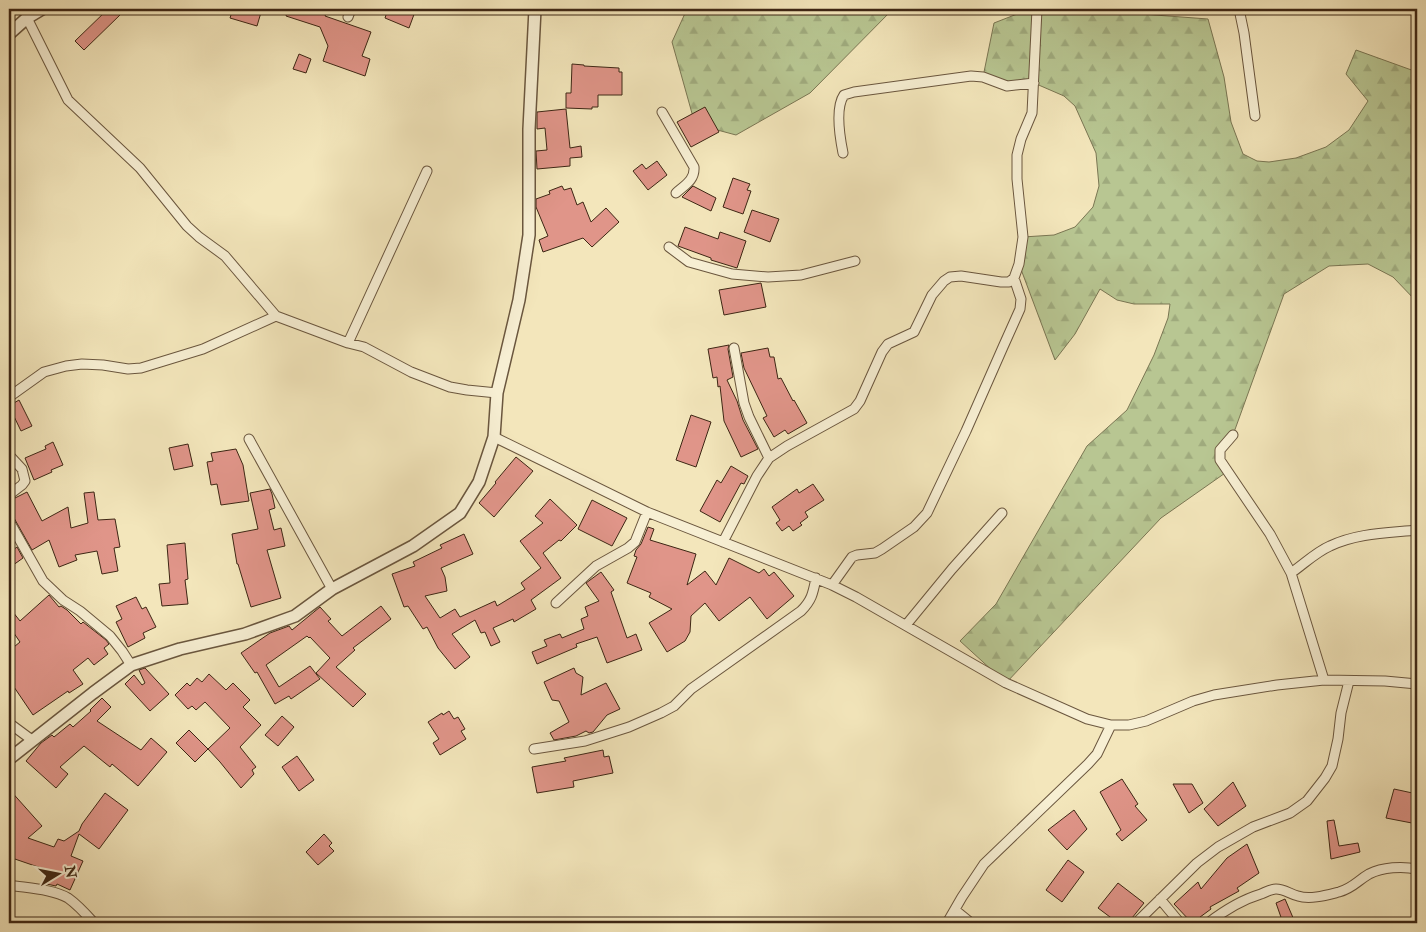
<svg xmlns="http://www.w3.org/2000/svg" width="1426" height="932" viewBox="0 0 1426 932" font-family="'IM FELL Double Pica',serif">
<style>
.forest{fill:url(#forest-firs);stroke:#7a7653}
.building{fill:#e09589;stroke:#3d2614}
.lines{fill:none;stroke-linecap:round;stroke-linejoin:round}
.minor-casing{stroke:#6a563e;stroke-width:11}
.tertiary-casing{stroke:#6a563e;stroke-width:14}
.minor{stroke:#f7efd3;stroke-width:9}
.tertiary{stroke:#f7efd3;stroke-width:11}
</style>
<defs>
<pattern id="forest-firs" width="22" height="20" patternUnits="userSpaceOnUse" patternTransform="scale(1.25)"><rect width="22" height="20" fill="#b8c692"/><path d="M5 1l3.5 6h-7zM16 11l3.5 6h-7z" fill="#9faa7d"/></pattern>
</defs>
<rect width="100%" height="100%" fill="#f3e6bb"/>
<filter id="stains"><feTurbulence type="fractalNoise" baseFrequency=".004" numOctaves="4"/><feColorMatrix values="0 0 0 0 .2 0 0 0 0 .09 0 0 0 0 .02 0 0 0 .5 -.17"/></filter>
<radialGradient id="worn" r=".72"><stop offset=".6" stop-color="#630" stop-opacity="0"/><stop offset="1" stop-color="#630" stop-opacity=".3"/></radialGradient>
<path class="forest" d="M687,9H893L810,93L736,135L695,124L672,42Z
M1030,9H1075L1208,19L1224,77L1231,122L1243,154L1257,161L1269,162L1296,158L1326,147L1349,130L1368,101L1346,74L1356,50L1417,72V302L1393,277L1368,264L1329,266L1284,294L1233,435L1220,450L1228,471L1161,518L1006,683L960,641L996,604L1087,446L1127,410L1154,355L1168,318L1170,304H1134L1117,300L1100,289L1075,334L1055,360L1019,264L1023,237L1054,235L1075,227L1093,207L1099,186L1096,153L1075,106L1064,96L1034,83L1007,86L983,77L994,23Z"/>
<path class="building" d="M108,9H116L121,14L84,50L75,41Z
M233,9H262L257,26L230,18Z
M288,9H328L325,16L371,32L362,56L370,59L365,76L323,61L328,46L320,27L286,16Z
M388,9H416L409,28L385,18Z
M299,54L311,59L306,73L293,69Z
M572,64L584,65V66L619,68V72H622V95H598V107H592V109L566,108V93H571Z
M705,107L719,132L691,147L677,122Z
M566,109L570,148L581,146L582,157L570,158V166L537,169L536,151L547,150L545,128L537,129V112Z
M657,161L667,175L648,190L633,171L642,164L646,169Z
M733,178L750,184L747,190L751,191L743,214L723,207Z
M562,186L564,190L571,188L577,205L583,202L591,222L606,208L619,222L592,247L583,238L543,252L539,240L548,236L536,207V199L550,194L549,191Z
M693,186L716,198L711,211L682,197Z
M752,210L779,219L770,242L744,232Z
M685,227L718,239L720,232L746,241L737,268L711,260V258L678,246Z
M761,283L766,307L724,315L719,290Z
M729,345L728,349L733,377L727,380L737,401L743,420L758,449L741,457L724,421L720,386L718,387L717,377L713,378L708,349Z
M768,348L770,357H774L778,379L781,378L793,401L794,400L807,423L788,434L785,430L774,437L763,418L767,416L744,368L741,353Z
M19,400L32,426L21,431L9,406Z
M691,415L711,422L696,467L676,460Z
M53,442L63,465L51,470L52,472L34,480L25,458L46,449L45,446Z
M188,444L193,466L174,470L169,448Z
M236,449L243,465L249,501L221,505L217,484L211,485L207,462L213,461L211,453Z
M516,457L533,471L494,517L479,503L496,483L495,482Z
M731,466L748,476L744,484L741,483L720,522L700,511L717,480L721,483Z
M813,484L824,500L805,512L808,517L800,523L802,525L793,531L789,526L782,531L776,523L780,520L772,507L797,489L799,493Z
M270,489L272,494L275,508L269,510L274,530L281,528L285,546L267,550L281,598L251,607L238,564H237L232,534L258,529L250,493Z
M27,492L42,521L68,507L71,528L88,523L84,493L94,492L98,520L115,519L120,547L114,548L118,571L102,574L97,551L75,555L77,560L59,567L49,540L32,550L14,518L9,514V501Z
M550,499L577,525L561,541L559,540L543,553L561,578L531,600L536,609L514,622L513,619L493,628L500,642L491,646L485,632L481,633L475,620L452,634L470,657L455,669L438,648L427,627L423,629L408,606L404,607L392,574L415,566L413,562L442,548L440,545L464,534L473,554L441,568L445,577L447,591L425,596L440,618L455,609L460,617L495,601L497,606L525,589L521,583L541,568L520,541L543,523L535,516Z
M592,500L627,518L612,546L578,529Z
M648,527L654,529L650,540L696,554L687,585L705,571L716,585L729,558L759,573L764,569L769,576L774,572L794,596L767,619L750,597L719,621L705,603L691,616L690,632L685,641L667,652L649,623L672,609L649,597L651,593L627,583L637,557L634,556L636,550L641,544Z
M185,543L188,579L185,580L188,604L162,606L159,584L170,583L167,545Z
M17,547L23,558L9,568V553Z
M601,572L614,590L611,592L627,638L636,634L642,650L607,663L597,637L576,644L577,647L537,664L532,652L547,646L544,640L560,634L562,638L584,629L581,619L588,616L585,607L599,601L586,583Z
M49,595L59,607L61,606L67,610L81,624L83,622L106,640L109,644L104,648L108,654L94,665L88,658L73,670L83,684L69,693L68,691L33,715L14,687L9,691V651L20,642L9,626V607L20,621Z
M136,597L142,609L146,607L156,627L143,633L145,638L128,647L116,622L122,619L116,606Z
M381,606L391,619L353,648L355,650L336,667L366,694L353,707L316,673L330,658L310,637L309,638L307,636L266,665L279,687L310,666L320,679L291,699L289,696L275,704L257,672L255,673L241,653L270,633L289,626L292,630L320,607L331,619L328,621L342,636Z
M145,668L169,694L150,711L125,684L134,675L142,685L145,683L139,670Z
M574,668L576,673L583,677L581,695L606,683L620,709L607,715L593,732L589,733L586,731L576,736L554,740L550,733L569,722L559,701L552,700L544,682Z
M209,674L226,690L233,683L250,700L243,707L261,725L240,747L256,767L252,770L254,774L241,788L220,762L208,749L230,728L205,702L196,710L192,706L188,709L175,695L187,683L190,686L197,678L202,682Z
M102,698L111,707L97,721L141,750L151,738L167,752L138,786L112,764L110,767L84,746L60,767L68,774L56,788L26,761L41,743L52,735L54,737L70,724L73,727L91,711L90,710Z
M449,711L454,719L458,717L465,729L461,731L466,739L440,755L433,743L439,739L428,722L442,713L443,715Z
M282,716L294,727L278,746L265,735Z
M189,730L208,749L195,762L176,743Z
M603,750L604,757L609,756L613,773L573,781L574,787L537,793L532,767L566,761L564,758Z
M297,756L314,780L299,791L282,767Z
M1122,779L1138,804L1135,806L1147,820L1122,841L1116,834L1121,830L1100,792Z
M1233,782L1246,806L1218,826L1204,809Z
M1173,784H1192L1203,803L1189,813Z
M9,789L42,826L28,838L54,847L58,839L64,841L79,831L82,824L105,793L128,810L99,849L79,834L71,856L83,861L70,890L57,884L56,886L42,883L47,870L9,857Z
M1394,789L1417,794V824L1386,818Z
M1074,810L1087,829L1067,850L1048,830Z
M1334,820L1339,846L1358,843L1360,852L1331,859L1327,821Z
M324,834L332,843L329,846L334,851L318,865L306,852Z
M1247,844L1259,873L1237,888L1239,891L1210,907L1211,909L1192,923L1174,904L1198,882L1201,889L1227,858Z
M1068,860L1084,872L1062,902L1046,890Z
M1118,883L1144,903L1128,923H1118L1098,908Z
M1285,899L1294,920L1290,923H1283L1276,903Z"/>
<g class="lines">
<g class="minor-casing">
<path id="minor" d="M1239,9L1244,33L1255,116
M348,17L351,9
M27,18L68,100L140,168L187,226L199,237L225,256L276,316L348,343L364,347L411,372L450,387L467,390L497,393
M662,112L694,167C695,180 685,185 676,193
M843,153C840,138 835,108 844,95L854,92L971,76L983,77L1007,86L1034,83
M669,247L689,262L732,274L768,277L801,275L855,261
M348,343L427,171
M734,348L744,403L749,417L769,458
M9,397L44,372L66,366L82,364L103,365L128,369L141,368L203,349L276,316
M1233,435L1220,450V460L1270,534L1291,573L1324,680
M494,437L647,512L832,585L856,597L1006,683L1087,719L1111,725H1129L1146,721L1193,701L1214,695L1277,685L1324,680L1385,681L1417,684
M249,439L332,589
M9,455L22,469L25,481L22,485L9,495
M9,521L43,581L63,600L80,611L110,636L122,651L131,665
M723,542L757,476L769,458L787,446L854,409L860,401L882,352L888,344L914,332L932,295L944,281L950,277L961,276L1001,282H1009L1014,278L1019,264L1023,237L1017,179V155L1021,139L1032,113L1037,9
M1291,573C1304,564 1316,552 1330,546C1357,533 1388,533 1417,530
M832,585L852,557L857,555L875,553L882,549L914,527L927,513L966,431L1003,347L1020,309L1021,299L1014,278
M556,603L596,566L628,548L635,542L647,512
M906,625L952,569L1002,513
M9,723L32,740
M534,749L585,741L629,727L661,713L674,706L691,689L801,611C812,600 813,593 816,578
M9,885C26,888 53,889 68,898C78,905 86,914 94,923
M1160,899L1180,923
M955,910L971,923
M947,923L962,897L984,864L1088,764L1097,754L1111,725
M1136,923L1197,863L1218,847L1253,827L1290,813L1307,801L1325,778L1332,766L1338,739L1341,713L1349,681
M1208,923C1225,910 1241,900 1261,894C1266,892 1271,889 1276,889C1284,889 1290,894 1298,896C1310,900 1327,895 1339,892C1353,888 1357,881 1369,874C1383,867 1402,866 1417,869"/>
</g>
<g class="tertiary-casing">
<path id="tertiary" d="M9,34L27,18L42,9
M9,759L93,693L131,665L180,649L245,634L295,616L332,589L413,546L460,513L479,482L494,437L497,393L519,300L529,235V129L535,9"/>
</g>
<use href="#minor" class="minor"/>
<use href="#tertiary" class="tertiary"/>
</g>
<rect width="1426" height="932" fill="none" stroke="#f3e6bb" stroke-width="30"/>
<rect x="10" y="10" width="1406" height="912" fill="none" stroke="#3d2614" stroke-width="2.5"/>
<rect x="15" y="15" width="1396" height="902" fill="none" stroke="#3d2614"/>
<g transform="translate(58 874) rotate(80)" stroke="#f7efd3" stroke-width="4" paint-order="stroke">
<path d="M0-4L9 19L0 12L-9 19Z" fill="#3d2614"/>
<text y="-8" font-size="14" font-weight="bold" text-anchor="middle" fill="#3d2614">N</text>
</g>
<rect width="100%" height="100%" filter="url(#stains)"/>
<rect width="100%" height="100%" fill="url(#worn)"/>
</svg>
